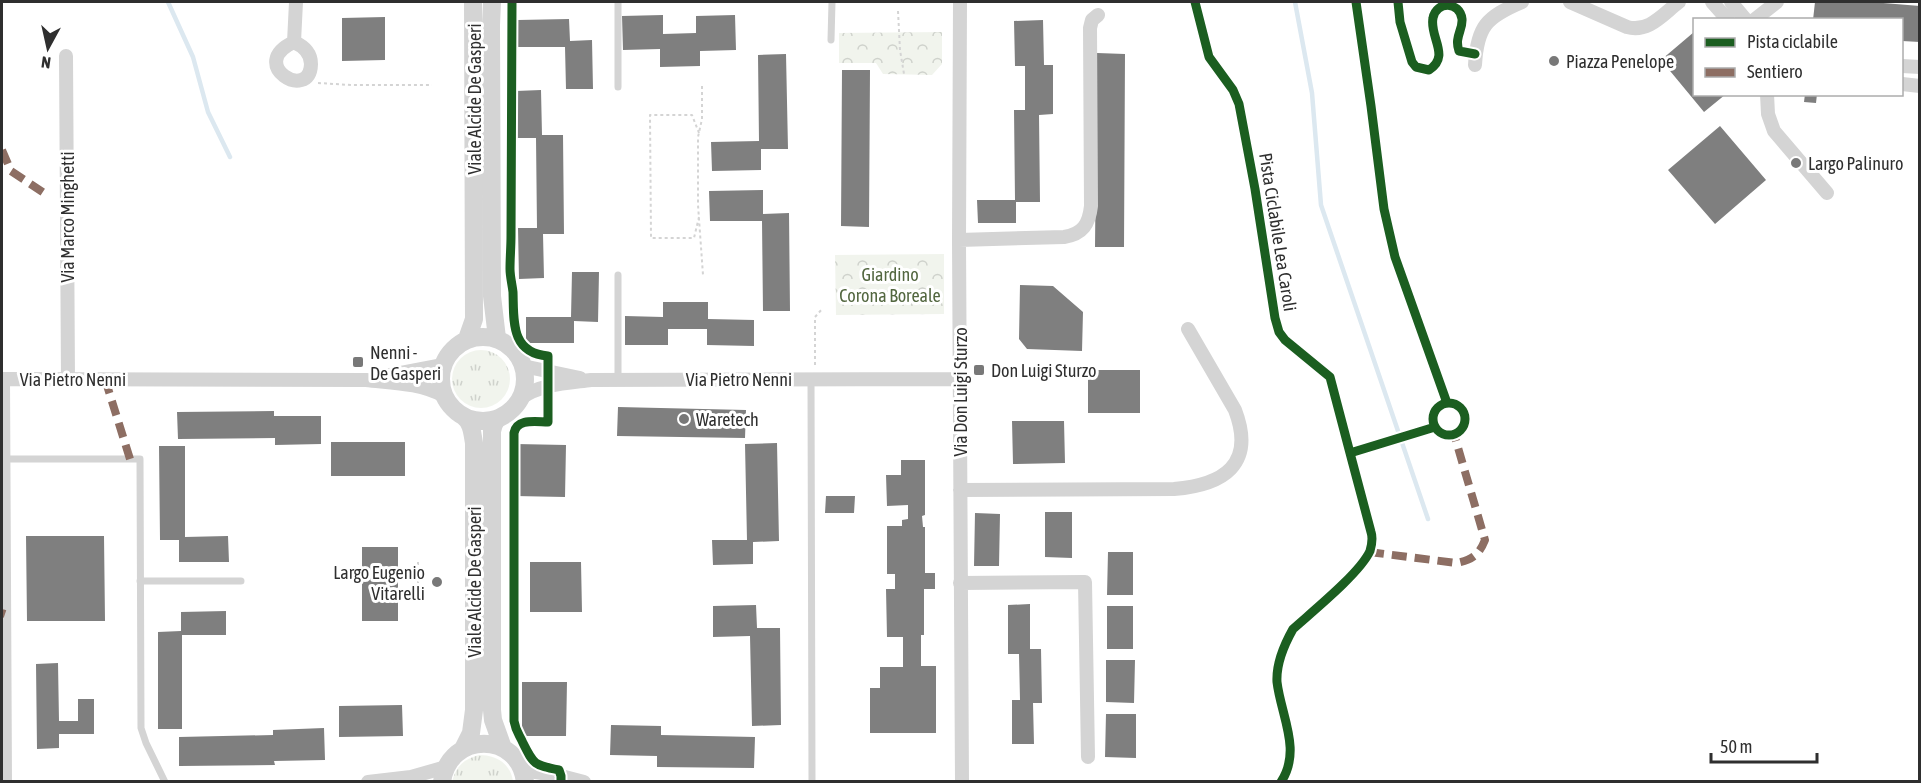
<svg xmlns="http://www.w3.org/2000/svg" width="1921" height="783" viewBox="0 0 1921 783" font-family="'Asap Condensed',sans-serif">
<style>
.grass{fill:url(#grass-tufts)}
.park{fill:url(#park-crowns)}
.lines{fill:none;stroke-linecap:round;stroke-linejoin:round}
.stream{stroke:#dce8f0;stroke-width:4.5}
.building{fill:#7f7f7f}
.path{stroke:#d4d4d4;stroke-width:2;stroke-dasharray:3 3;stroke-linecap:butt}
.service{stroke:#d4d4d4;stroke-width:7}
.minor{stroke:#d4d4d4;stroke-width:14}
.tertiary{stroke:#d4d4d4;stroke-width:18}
.quiet{stroke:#8d6e63;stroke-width:8;stroke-dasharray:15 8;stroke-linecap:butt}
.cycleway-casing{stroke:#fff;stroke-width:13}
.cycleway{stroke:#1b5e20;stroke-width:9}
.poi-dot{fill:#787878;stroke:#fff;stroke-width:2}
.labels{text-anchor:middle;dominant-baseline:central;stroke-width:6;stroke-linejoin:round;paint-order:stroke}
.poi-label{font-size:18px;fill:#2f2f2f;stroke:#fff;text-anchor:start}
.street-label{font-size:18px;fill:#2f2f2f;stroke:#fff}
.park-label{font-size:18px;fill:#536740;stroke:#fff}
</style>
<defs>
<pattern id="grass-tufts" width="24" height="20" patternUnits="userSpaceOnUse" patternTransform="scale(1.5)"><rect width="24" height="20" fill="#f1f4ed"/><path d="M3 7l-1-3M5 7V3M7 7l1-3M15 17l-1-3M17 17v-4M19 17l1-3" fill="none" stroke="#cfd2cc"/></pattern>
<pattern id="park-crowns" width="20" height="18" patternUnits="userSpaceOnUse" patternTransform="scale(1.5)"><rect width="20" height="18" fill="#f1f4ed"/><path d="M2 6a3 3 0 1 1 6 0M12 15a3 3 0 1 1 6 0" fill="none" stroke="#cfd2cc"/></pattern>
</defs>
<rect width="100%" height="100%" fill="#fff"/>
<path class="grass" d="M452 379a29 29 0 1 1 58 0a29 29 0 1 1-58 0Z
M479,755C496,755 510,763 513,781L452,782C456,766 464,759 479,755Z"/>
<path class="park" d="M942,32V64L932,75L883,74L876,63H839V33Z
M944,254V314L836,315L835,255Z"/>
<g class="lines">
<path class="stream" d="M168,2L193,57L208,112L230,157
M1295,2L1312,93L1321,205L1428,519"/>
</g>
<path class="building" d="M1815,2H1871L1920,6V42L1902,41V20H1813Z
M663,15V34L696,33V16L735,15L736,50L700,51V66L660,67V49L623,50L622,16Z
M385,17V60L342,61V18Z
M569,19L570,41L592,40L593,89H566L565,47H518V20Z
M1043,20L1044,65H1053V114L1039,115L1040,202H1016V223H978L977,200H1015L1014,110H1025V66H1015L1014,21Z
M1694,32V94H1726L1704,112L1661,60Z
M1097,53L1125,54L1124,247H1095Z
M786,54L788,149H761V170L712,171L711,142L759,141L758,55Z
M842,70H870L869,227L841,226Z
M541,90L542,135H563L564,234H543L544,278L519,279L518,228H537L536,138H517L516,91Z
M1805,94H1817L1816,103L1804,102Z
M1720,126L1766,180L1715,224L1668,170Z
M763,190V214L789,213L790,311H763L762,221H710L709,191Z
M572,272H599L598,322L574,321V343H526V317H571Z
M1020,285L1053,286L1083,312L1082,351L1027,349L1019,339Z
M663,302H708V319L754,320V346L707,345V329H668V345H625V316L663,317Z
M1088,370H1140V413H1088Z
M618,407L746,410L745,438L617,436Z
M274,411V416H321V444L275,445V438L178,439L177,412Z
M1012,421H1064L1065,463L1013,464Z
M331,442H405V476H331Z
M777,443L779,541L753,542V564L713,565L712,540H747L745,444Z
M516,444L566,445L565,497L515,496Z
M159,446H185V537L228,536L229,562H179V540H160Z
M901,460H925V515L922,516L923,527H925V573H935V589H924V635H921V666H936V733H870V688H880V667H903V637H887L886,589H895V574H887V526H902V520L908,519V505L887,506L886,475H901Z
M826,496H855L854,513H825Z
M1045,512H1072V558L1045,557Z
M975,513L1000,514L999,566H974Z
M26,536H104L105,621H27Z
M362,547H398V621H362Z
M1108,552H1133V595H1107Z
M530,562H581L582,612H530Z
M1030,604V649H1041L1042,703H1033L1034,744H1012V700H1020L1019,654H1008V605Z
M756,605L757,628H780L781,725L752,726L750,636L713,637V606Z
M1107,606H1133V649H1107Z
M226,611V635H182V729H158V632L181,631V612Z
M1106,660H1135L1134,703L1106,702Z
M58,663L59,721H78V699H94V734H59V748L37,749L36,664Z
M522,682H567L566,736H522Z
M402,705L403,736L339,737V706Z
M1106,714H1136V758L1105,757Z
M611,725L661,726V735L755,737L754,768L657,767V756L610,755Z
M324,728L325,760L274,761L275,765L179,766V737L273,735V730Z"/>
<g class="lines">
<path class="path" d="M898,11L900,50L904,74
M318,83L351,85H432
M702,86V119L698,137V205L703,275
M699,133L692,115H650L651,238H694L699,217
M815,365V317L823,308
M418,562V598"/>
<path class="service" d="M618,2V87
M831,40L832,2
M618,275V380
M811,379L812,782
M3,459H140L141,728L146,743L165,782
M140,581H241"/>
<path class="minor" d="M960,2L959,240L962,782
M1570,2L1627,27C1649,33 1663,14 1679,2
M1712,2L1728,20
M1731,2L1746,20
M1754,20L1777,2
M294,42C303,46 311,53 311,64C310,103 246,64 294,42Z
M294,42L296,2
M66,56L68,379
M1475,65C1477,27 1486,17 1522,2
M1902,66L1920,67
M1902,84L1920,86
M1767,94L1768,114L1774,131L1827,193
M959,240L1064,237C1083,234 1089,224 1091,206L1090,28L1092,20L1098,15
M523,366L580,378
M380,377L443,365
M521,398C540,384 568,383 591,380L960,379
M960,490L1174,489C1223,485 1256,465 1235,410L1188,329
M960,583L1085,582L1088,757
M523,770L561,776L584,782
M5,782L3,379L366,380C393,383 420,383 444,396
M368,782L411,777L446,767"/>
<path class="tertiary" d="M492,2L491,25L492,296L497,338
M441 379a42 42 0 1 1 84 0a42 42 0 1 1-84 0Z
M467,339L474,319L473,2
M498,418L494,424L492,431V710L493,720L503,748
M463,749L471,733L474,710V443C472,432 472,423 463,416
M442,782C449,731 519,731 525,782"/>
<path class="quiet" d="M2,150L11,171L44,193
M105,379L130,459
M1369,552L1456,563C1472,560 1479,555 1485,540L1454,434
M2,613L5,614"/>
<g class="cycleway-casing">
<path id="cycleway" d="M512,2L511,236C511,247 510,258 510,269C510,276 512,284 513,292C514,320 510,353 548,356V422C536,422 517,418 514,433V721C516,732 519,734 523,743C534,765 534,765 559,770L561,776V782
M1195,2L1209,57L1233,90L1239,104L1255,189L1275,318L1279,332L1285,340L1330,377L1350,453L1435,427
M1356,2L1371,106L1384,209L1395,257L1447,403
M1398,2L1400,22L1412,62L1416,67L1429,70C1451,56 1429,37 1433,18C1436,1 1460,1 1462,19C1463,30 1454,37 1459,51L1475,54
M1433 419a16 16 0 1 1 32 0a16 16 0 1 1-32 0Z
M1281,782C1302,750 1281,716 1277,682C1276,664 1284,645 1293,629C1313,611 1360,573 1370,551C1372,544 1373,538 1371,532L1350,453"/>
</g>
<use href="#cycleway" class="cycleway"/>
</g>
<g class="poi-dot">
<circle cx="1554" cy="61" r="6"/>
<circle cx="1796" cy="163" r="6"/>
<rect x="352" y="356" width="12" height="12" rx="3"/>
<rect x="973" y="364" width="12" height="12" rx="3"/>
<circle cx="684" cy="419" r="6"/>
<circle cx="437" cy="582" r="6"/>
</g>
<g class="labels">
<g class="poi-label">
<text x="1566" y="61">Piazza Penelope</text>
<text x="1808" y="163">Largo Palinuro</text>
<text x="370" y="352">Nenni -<tspan x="370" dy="21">De Gasperi</tspan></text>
<text x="991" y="370">Don Luigi Sturzo</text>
<text x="696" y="419">Waretech</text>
<text x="425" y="572" text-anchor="end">Largo Eugenio<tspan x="425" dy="21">Vitarelli</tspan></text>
</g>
<g class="street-label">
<text transform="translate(474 99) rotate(-90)">Viale Alcide De Gasperi</text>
<text transform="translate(67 217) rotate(-90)">Via Marco Minghetti</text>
<text transform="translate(1278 232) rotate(81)">Pista Ciclabile Lea Caroli</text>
<text x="73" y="379">Via Pietro Nenni</text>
<text x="739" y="379">Via Pietro Nenni</text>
<text transform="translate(960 392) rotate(-90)">Via Don Luigi Sturzo</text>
<text transform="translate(474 582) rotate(-90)">Viale Alcide De Gasperi</text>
</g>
<g class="park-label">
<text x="890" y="274">Giardino<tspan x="890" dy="21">Corona Boreale</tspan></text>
</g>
</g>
<rect width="1921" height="783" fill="none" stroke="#2f2f2f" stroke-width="6"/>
<rect x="1693" y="18" width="210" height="78" fill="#ffffff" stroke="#acacac" stroke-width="1.5"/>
<rect x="1705" y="38" width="30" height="9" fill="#1b5e20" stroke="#acacac" stroke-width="1.5"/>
<text x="1747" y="48" font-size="18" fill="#2f2f2f">Pista ciclabile</text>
<rect x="1705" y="68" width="30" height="9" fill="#8d6e63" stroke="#acacac" stroke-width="1.5"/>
<text x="1747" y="78" font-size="18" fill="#2f2f2f">Sentiero</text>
<g transform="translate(48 48) rotate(188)" stroke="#ffffff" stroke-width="4.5" paint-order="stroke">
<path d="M0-4.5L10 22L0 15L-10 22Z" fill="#2f2f2f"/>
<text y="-9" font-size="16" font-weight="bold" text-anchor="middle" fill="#2f2f2f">N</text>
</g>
<path d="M1711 753v9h106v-9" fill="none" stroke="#2f2f2f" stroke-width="3"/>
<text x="1720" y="753" font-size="18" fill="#2f2f2f" stroke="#ffffff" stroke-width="4.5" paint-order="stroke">50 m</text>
</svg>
